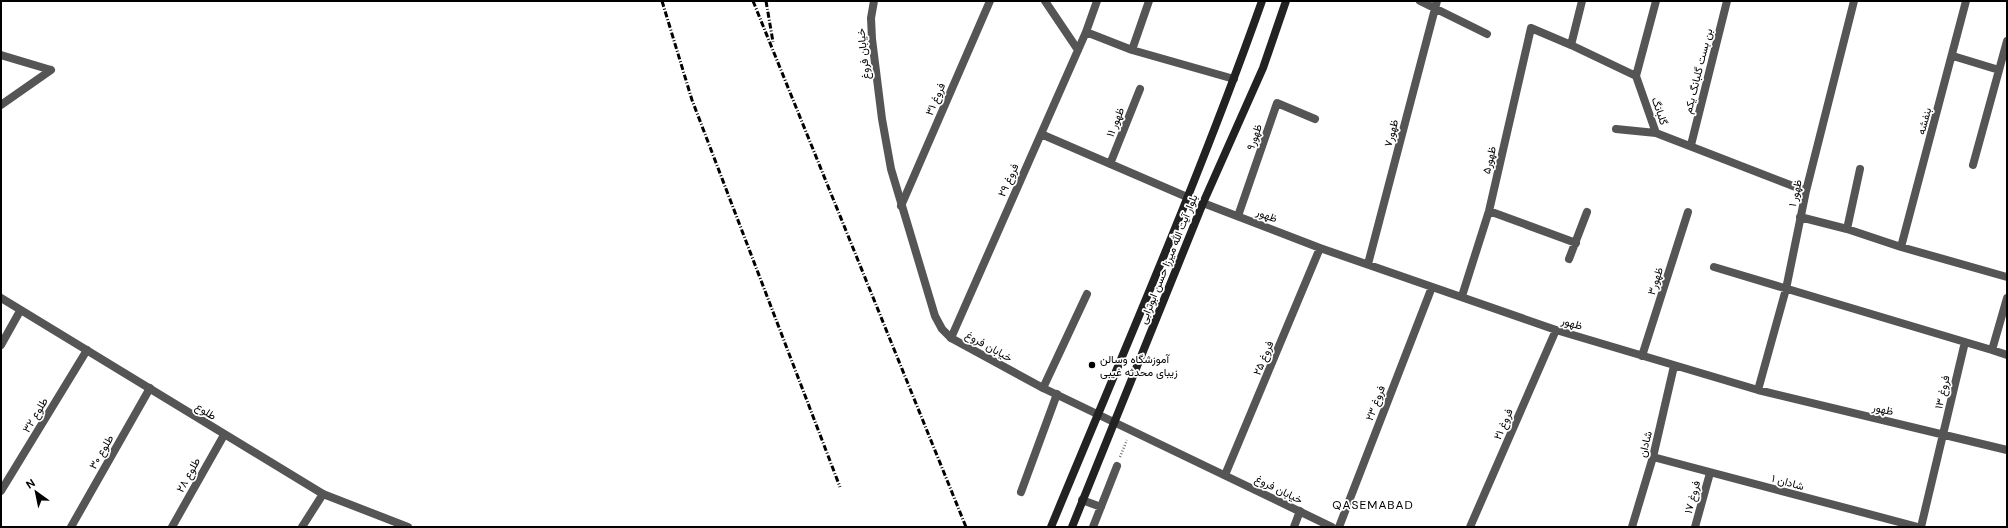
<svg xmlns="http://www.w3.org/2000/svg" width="2008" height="528" viewBox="0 0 2008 528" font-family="'DM Sans',Vazirmatn,sans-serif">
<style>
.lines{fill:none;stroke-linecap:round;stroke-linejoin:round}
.path{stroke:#777;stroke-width:2.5;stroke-dasharray:1 2;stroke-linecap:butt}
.minor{stroke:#555;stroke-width:8}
.tertiary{stroke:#555;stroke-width:8}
.secondary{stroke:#222;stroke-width:8}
.rail{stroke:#000;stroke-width:3;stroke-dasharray:6 2 1 2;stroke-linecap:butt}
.poi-dot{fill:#000;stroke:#fff;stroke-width:1.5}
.labels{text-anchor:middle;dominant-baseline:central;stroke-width:3.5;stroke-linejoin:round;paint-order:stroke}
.street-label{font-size:11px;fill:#000;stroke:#fff}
.poi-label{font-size:11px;fill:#000;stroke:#fff;text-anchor:start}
.neighbourhood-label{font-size:12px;letter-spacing:1px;fill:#000;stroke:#fff}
</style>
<rect width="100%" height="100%" fill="#fff"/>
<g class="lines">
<path class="path" d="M1120,457L1127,440"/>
<path class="minor" d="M1045,1L1078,50
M1420,1L1487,34
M1086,32L1132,50L1234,79
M1571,45L1582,1
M1132,50L1149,1
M1,55L51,70
M1953,56L1999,70
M1636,76L1656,1
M1,105L51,70
M1616,129L1656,133
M1041,134L1187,197
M1691,145L1727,1
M1110,164L1140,89
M1973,165L2007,41
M1203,203L1320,248L1556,330L1758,390L2007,450
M901,206L990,1
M1489,211L1576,243
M1238,216L1277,103L1315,119
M1800,217L1847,229L1901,247L2007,277
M1847,229L1860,169
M1901,247L1966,1
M1569,259L1587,212
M1368,264L1437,1
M1714,267L1965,342
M1462,296L1489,211L1531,28L1571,45L1636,76L1656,133L1806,191
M951,338L1086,32L1097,1
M1,345L20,311
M1992,350L2007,355
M1642,356L1688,212
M1043,388L1087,294
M1758,390L1786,289L1806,191L1854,1
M1653,457L1918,527
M1225,475L1320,248
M1,491L87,350
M1021,492L1057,394
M1082,500L1101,507
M71,527L150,388
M172,527L224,435
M302,527L323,494
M1093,527L1117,466
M1294,527L1300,511
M1339,527L1432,287
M1470,527L1556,330
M1632,527L1653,457L1674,366
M1695,527L1710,473
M1921,527L1965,342L1992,350L2007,298"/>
<path class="tertiary" d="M874,1L871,18L872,39L882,119L891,169L935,316L942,329L951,338L1043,388L1332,527
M1,298L323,494L408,527"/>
<path class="secondary" d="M1051,527C1123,353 1199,179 1262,1
M1072,527L1203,203L1263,68L1286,1"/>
<path class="rail" d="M662,1L692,100L840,487
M753,1L966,527
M766,1L773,42"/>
</g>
<circle class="poi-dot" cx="1092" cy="365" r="4"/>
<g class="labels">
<g class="street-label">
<text transform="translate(863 54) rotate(-96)">خیابان فروغ</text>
<text transform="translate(1698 71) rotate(-76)">بن بست گلبانگ یکم</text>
<text transform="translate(935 99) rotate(-67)">فروغ ۳۱</text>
<text transform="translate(1660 111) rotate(71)">گلبانگ</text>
<text transform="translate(1924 121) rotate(-75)">بنفشه</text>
<text transform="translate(1115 122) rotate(-68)">ظهور ۱۱</text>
<text transform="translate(1391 133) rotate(-75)">ظهور۷</text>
<text transform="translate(1254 137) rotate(-71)">ظهور۹</text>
<text transform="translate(1489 160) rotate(-77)">ظهور۵</text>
<text transform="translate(1008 180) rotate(-66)">فروغ ۲۹</text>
<text transform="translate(1795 193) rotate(-77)">ظهور ۱</text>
<text transform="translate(1267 215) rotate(22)">ظهور</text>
<text transform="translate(1168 259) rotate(-68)">بلوار آیت الله میرزا حسن ابوترابی</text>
<text transform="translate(1655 281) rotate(-72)">ظهور۳</text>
<text transform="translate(1572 323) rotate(17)">ظهور</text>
<text transform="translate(989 346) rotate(29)">خیابان فروغ</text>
<text transform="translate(1263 358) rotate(-67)">فروغ ۲۵</text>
<text transform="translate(1942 392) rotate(-77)">فروغ ۱۳</text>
<text transform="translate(1375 403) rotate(-69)">فروغ ۲۳</text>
<text transform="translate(1883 409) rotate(13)">ظهور</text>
<text transform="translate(206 411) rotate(32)">طلوع</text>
<text transform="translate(35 415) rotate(-59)">طلوع ۳۲</text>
<text transform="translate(1503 424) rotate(-67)">فروغ ۲۱</text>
<text transform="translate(1645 444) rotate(-76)">شادان</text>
<text transform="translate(101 452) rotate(-60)">طلوع ۳۰</text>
<text transform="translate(188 475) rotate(-61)">طلوع ۲۸</text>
<text transform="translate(1788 482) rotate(15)">شادان ۱</text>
<text transform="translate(1279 489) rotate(26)">خیابان فروغ</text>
<text transform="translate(1692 497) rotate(-75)">فروغ ۱۷</text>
</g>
<g class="poi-label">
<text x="1100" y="359">آموزشگاه وسالن<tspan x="1100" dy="13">زیبای محدثه غیبی</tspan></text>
</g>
<g class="neighbourhood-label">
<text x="1373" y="505">QASEMABAD</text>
</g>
</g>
<rect width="2008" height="528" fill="none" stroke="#000000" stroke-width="4"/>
<g transform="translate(36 492) rotate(327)" stroke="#ffffff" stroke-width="3" paint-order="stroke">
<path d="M0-3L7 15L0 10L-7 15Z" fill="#000000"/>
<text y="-6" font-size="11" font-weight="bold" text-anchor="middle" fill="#000000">N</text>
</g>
</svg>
